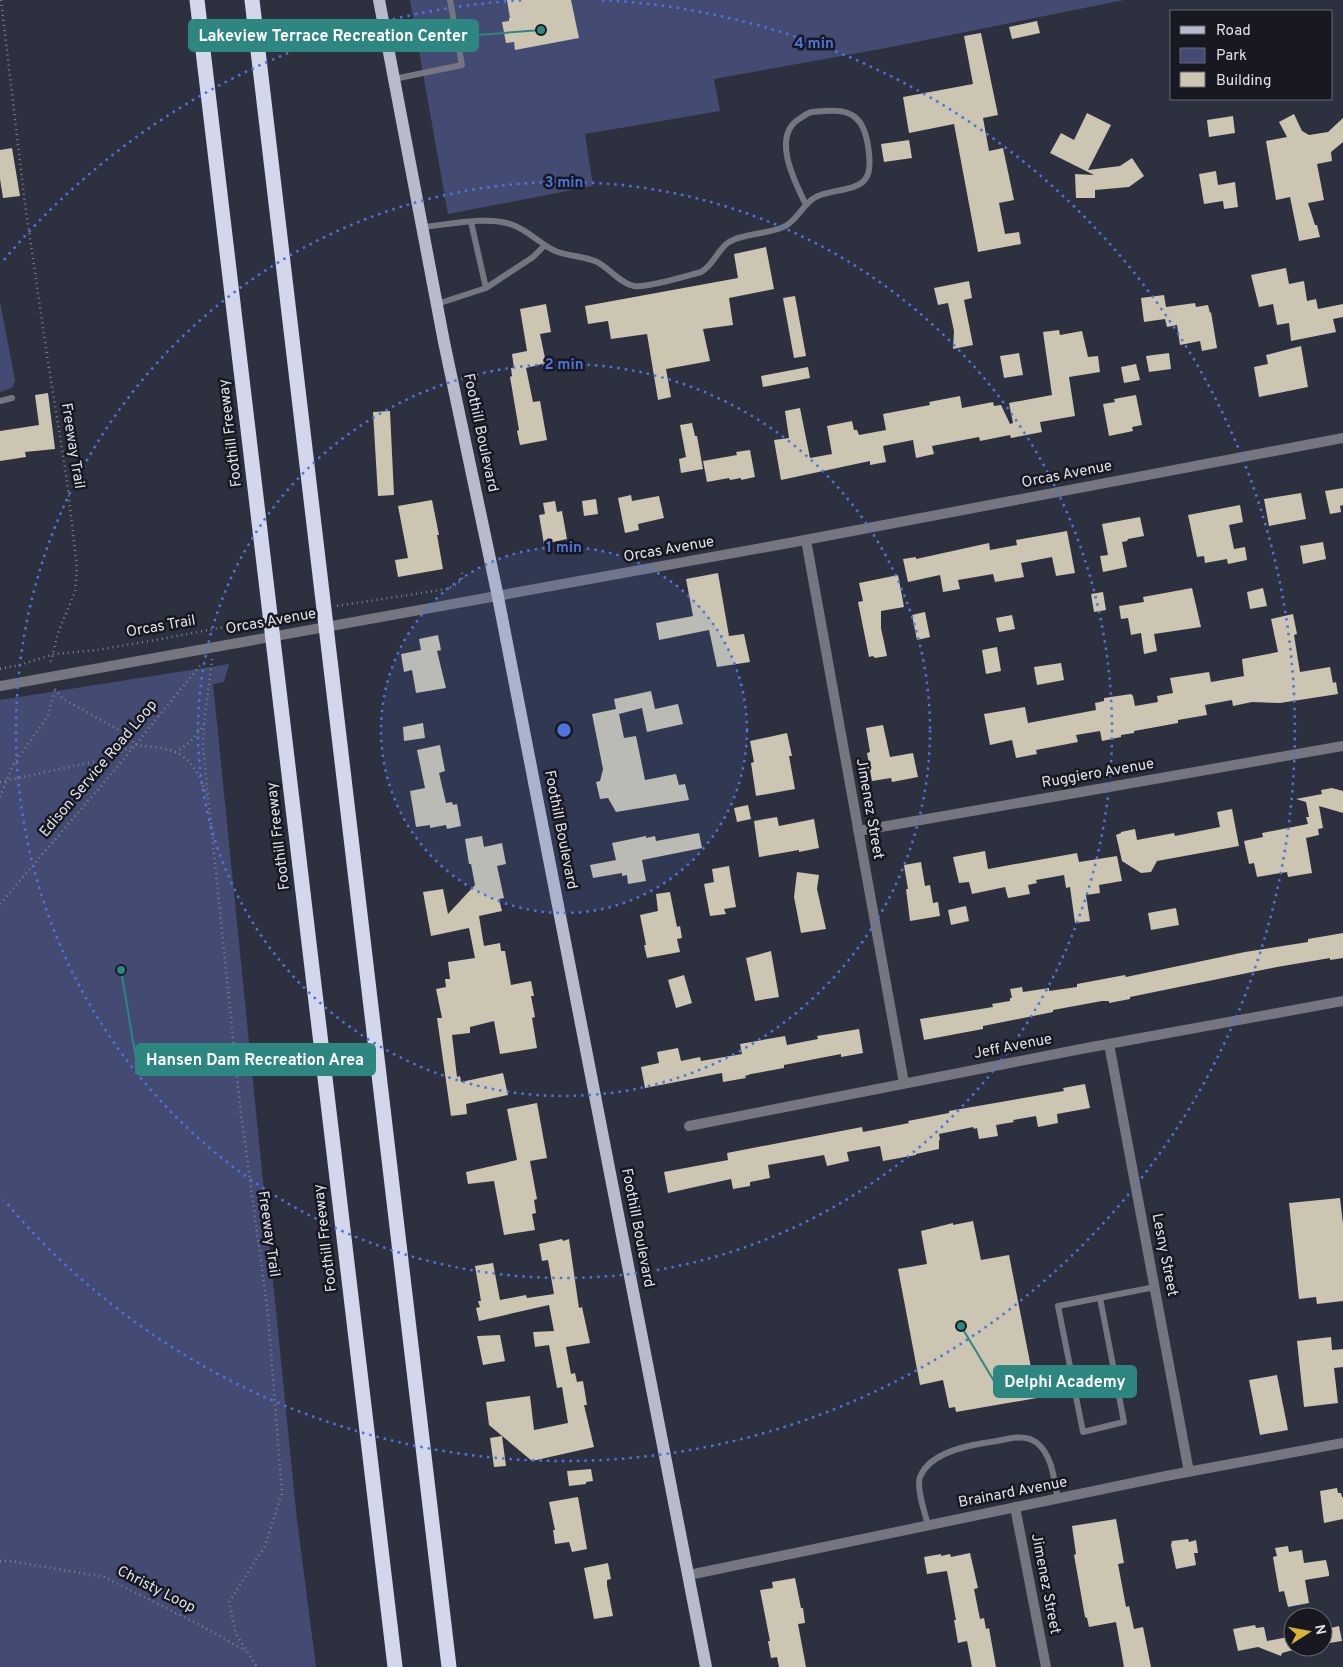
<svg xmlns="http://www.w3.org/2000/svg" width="1343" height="1667" viewBox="0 0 1343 1667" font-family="Overpass,sans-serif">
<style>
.green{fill:#444b73}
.building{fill:#cbc5b1}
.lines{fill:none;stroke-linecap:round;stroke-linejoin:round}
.path{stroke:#80828f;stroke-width:2.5;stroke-dasharray:1 4;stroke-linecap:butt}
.lane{stroke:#75767f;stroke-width:6}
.street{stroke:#75767f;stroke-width:10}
.primary{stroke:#b8bbcc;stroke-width:12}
.highway{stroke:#d2d7eb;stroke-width:15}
.ring{fill:none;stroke:#4e73dd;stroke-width:2.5;stroke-dasharray:2.5 5}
.labels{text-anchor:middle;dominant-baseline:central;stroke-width:5;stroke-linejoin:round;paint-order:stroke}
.street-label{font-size:15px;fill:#e0e2ec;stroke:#171820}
.centre{fill:#4e73dd;stroke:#171820;stroke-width:2.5}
.ring-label{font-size:15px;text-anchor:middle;font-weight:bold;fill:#4e73dd;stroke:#171820;stroke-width:5;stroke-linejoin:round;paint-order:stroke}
.leader{fill:none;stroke:#2e8681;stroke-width:2}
.callout-dot{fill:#2e8681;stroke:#171820;stroke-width:2}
.callout{fill:#2e8681;stroke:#2e8681;stroke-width:2}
.callout-label{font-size:16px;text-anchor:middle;font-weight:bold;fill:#fff}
</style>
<rect width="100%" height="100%" fill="#2d303f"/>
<path class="green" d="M410,0H1124L886,48L714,79L720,111L585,134L593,186L448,214Z
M0,302L15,380L12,388L0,392Z
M229,664L224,682L213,684L297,1520L316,1667H0V700Z"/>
<path class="building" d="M507,0H571L579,38L515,50L514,42L506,43L502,22L509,21V18H510Z
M1037,21L1040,33L1012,39L1009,27Z
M981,33L998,115L983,118L989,151L1003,148L1014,200L999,203L1005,234L1019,232L1021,244L978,252L954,124L909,133L903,97L973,84L964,36Z
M1087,113L1111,125L1088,170L1120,166L1132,158L1144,176L1129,187L1095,190V198H1076L1075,174L1094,175L1050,153L1061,133L1074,140Z
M1294,114L1302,131L1309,135L1328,132L1343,118V142L1331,152L1332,161L1317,164L1324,200L1308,203L1315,225H1317L1320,237L1299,241L1290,197L1276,200L1266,141L1287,137L1279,122Z
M1233,116L1235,133L1209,137L1207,120Z
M909,140L912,158L884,162L881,144Z
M12,148L20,196L3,198L0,179V150Z
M1216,171L1218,185L1235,182L1238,207L1224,209L1223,201L1204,204L1199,174Z
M766,247L774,289L729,298L733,325L703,329L710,361L666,369L671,397L658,400L647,334L611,339L608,321L588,324L585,306L738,278L734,254Z
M1286,268L1289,284L1304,281L1307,301L1316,299L1318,309L1343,304V317L1333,319L1336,332L1291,341L1289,323L1277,325L1273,304L1259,307L1251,275Z
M969,281L972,298L964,300L973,345L953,349L954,331L948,303L938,305L934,288Z
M1164,295L1166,307L1195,303L1196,307L1208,305L1210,313L1211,312L1217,348L1202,351L1200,341L1180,345L1177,325L1167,327L1165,319L1144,322L1141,298Z
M795,296L806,356L794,358L783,298Z
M546,304L551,332L540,334L546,363L526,368L533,402L540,401L547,440L520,445L517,431L519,430L510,377L512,376L511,368H514L512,354L527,351L520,309Z
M1059,330L1060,335L1082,331L1088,357L1098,356L1100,372L1069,377L1075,416L1040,422L1042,432L1011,438L1010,435L980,441L979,437L932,446L934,454L916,458L913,440L883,446L886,462L870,465V461L781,480L774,440L789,438L785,411L800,408L810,458L832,454L827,426L852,421L854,430H857L859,435L886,430L883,414L930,405L929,402L960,396L962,408L993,402L994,406L1001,405L1010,424L1013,423L1009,403L1052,395L1043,332Z
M1301,346L1308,387L1259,397L1254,367L1268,364L1266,355Z
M1019,353L1023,375L1004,378L1000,356Z
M1169,353L1171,369L1149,372L1146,356Z
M1136,364L1140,380L1124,383L1121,367Z
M808,367L810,378L763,387L761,376Z
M48,393L55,449L25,452L26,457L0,461V431L39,425L35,395Z
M1136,395L1142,425L1132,427L1133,431L1109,436L1103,404L1115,402L1114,399Z
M390,411L394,495L378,496L373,412Z
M692,423L695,436H697L703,469L681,473L679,459L686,457L680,425Z
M750,450L755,477L741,480V478L730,480L729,478L707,482L703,461L737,455L736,452Z
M1343,488V505L1340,506L1341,512L1330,514L1325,491Z
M1301,493L1306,519L1269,526L1264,499Z
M631,495L632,501L659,496L664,518L638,524L639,530L625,533L618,498Z
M596,499L598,514L584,516L582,501Z
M432,500L439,535H437L443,569L398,577L395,560L408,558L398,506Z
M555,501L557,512L562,511L567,539L544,544L539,515L545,514L543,503Z
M1240,505L1243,522L1229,525L1234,549L1245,547L1247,560L1228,564L1227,559L1205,563L1204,556L1197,557L1188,515Z
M1140,517L1144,536L1128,539L1127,541L1122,542L1127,567L1103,572L1100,556L1108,555L1102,524Z
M1067,531L1075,573L1056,576L1052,557L1021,563L1024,577L995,582L993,574L958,580L960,589L943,592L940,575L908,582L903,559L916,557V559L989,543L990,550L1017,545L1016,540Z
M1323,542L1326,559L1303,564L1300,546Z
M718,573L729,636L744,634L750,662L717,667L709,630L659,640L656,623L693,616L686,579Z
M898,575L904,607L881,611V628L887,656L875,658L873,656L869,657L858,602L863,601L859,583Z
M1192,588L1201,627L1154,634L1157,651L1144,654L1141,633L1131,635L1128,618L1121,619L1119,606L1144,602L1143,597Z
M1263,588L1267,606L1250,609L1247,592Z
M1103,592L1106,610L1094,612L1091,594Z
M925,612L930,637L917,640L912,615Z
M1293,614L1297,634L1294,635L1300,672L1330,667L1333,683L1336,682L1338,694L1280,703L1252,702L1233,706L1232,700L1205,705L1207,715L1178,720V723L1134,731V733L1121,735V737L1102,741L1100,731L1076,735L1078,742L1036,750L1037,754L1016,758L1012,740L990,745L984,714L1025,707L1028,723L1096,710L1095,703L1104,701V698L1131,694L1133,696L1135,706L1158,702L1157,696L1173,693L1170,678L1209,672L1211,682L1244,676L1242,659L1278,652L1271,619Z
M1012,615L1015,629L999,632L996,618Z
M438,635L441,650L437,651L446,688L416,693L412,670L404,672L401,654L421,650L419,639Z
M997,647L1001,671L986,674L982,650Z
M1061,663L1064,680L1037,685L1034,667Z
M651,691L655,709L678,704L683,724L647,732L642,708L619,714L624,738L636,736L645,780L676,774L679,785L685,784L689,800L616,812L608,798L600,799L596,782L600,781L603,769L592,714L616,709L614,699Z
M423,723L425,738L404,741L403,727Z
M883,725L890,757L913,753L918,777L892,782L891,778L872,781L867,753L870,752L866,728Z
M787,733L792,756H789L795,789L756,796L751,763L754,762L750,741Z
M440,745L445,771L439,773L446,803L452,802L453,805L457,804L461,826L447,829L446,825L430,828V825L416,827L410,791L425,788L417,750Z
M1332,788L1343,791V813L1319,806L1323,828L1318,829L1319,835L1306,838L1312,873L1288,877L1287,872L1257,877L1254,863L1249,864L1244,841L1263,837L1262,833L1308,824L1306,817H1309L1306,802L1296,799L1322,794L1321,790Z
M748,805L751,819L737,822L734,808Z
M1232,809L1239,846L1157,861L1151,872L1141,873L1122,861L1116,835L1121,833V832L1135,829L1137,840L1174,833L1175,836L1220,827L1217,812Z
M777,817L779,826L814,819L819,848L799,852V850L759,857L754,821Z
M699,833L702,848L642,860L646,881L628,884L627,875L622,876V873L593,878L590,865L616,860L612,843L646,836V838L655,836L656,841Z
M482,836L484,847L502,843L506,864L497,866L504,898L499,899L502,911L479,916L484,946L500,943L501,951H505L511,985L531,981L534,996H531L535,1017L532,1018L537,1048L500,1054L494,1021L470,1027V1033L452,1035L457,1077L460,1076L461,1082L503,1073L508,1095L466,1104L467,1114L451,1116L437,1018H442L436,989L446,987L445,979H450L448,962L475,958L469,928L431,936L423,892L443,889L448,914L475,885L471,864H469L465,839Z
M985,851L988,869L1077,853L1079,862L1117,856L1122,881L1099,885L1100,893L1086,895L1090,921L1075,923L1070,887L1066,888L1064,875L1036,880L1037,883L1028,885L1030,894L1008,898L1005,887L972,894L969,882L959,883L953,857Z
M921,862L925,886L930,885L933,903L938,902L940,916L910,921L906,889H908L904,865Z
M729,866L736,907L724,909L726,914L710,916L704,884L714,882L712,869Z
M797,872L819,875L817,889L826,929L801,933L794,897Z
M670,892L677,927L680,926L682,938L677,939L680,952L647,958L644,945H646L640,915L658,911L656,894Z
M966,906L969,921L951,925L948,910Z
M1176,908L1179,925L1151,930L1148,913Z
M1343,933V958L1330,960V958L1277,967L1130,997V999L1109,1003V1001H1102L1053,1010V1012L983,1026V1029L924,1040L920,1019L993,1007L992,1004L1010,1001V998H1012L1010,989L1022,987L1023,992L1049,988V991L1077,987V984L1125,975L1126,977L1245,952L1308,942V939Z
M771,951L779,997L755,1001L746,958Z
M684,975L692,1003L676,1008L668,980Z
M859,1029L863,1053L841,1057V1054L784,1065V1068L751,1074L745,1076L746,1078L723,1082L722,1073L645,1088L641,1067L659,1063L657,1052L678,1048L681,1061L700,1057L701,1061L742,1054L740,1044L785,1036L787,1045L818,1039L817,1036Z
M1085,1084L1090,1108L1057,1114L1058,1123L1038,1127L1036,1116L1013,1120L1014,1122L996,1125L998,1136L979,1139L977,1128L974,1129L973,1127L939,1134L940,1140H939V1149L916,1154V1155L883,1161L880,1146L847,1152L849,1161L827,1166L824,1155L768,1165L770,1178L750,1182V1186L733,1189L731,1179L668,1193L664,1172L728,1160L727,1153L862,1127L863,1132L909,1123L908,1121L949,1113V1111L1064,1091L1063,1088Z
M537,1103L547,1158L530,1161L537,1199L534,1200L536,1213L532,1214L535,1230L504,1235L494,1181L468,1184L466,1172L517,1160L507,1109Z
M1340,1198L1343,1224V1301L1317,1304L1316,1297L1299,1299L1289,1203Z
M973,1221L981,1260L1009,1255L1037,1398L956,1412L955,1407L949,1408L943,1380L920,1385L898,1269L927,1264L921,1231L953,1223V1225Z
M562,1239L563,1241L569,1239L579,1308L582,1307L590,1343L566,1347L571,1374L575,1373L577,1382L583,1381L587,1405H584L594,1447L532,1461L489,1425L486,1402L530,1396L534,1430L568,1423L562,1387L557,1388L549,1345L535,1347L533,1332L554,1331L549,1305L479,1321L476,1308L480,1307L478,1301H481L475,1266L493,1263L500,1300L526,1295L527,1298L554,1294L548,1260L542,1261L539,1244Z
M500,1335L505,1361L483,1365L477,1336Z
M1331,1337L1332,1350L1343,1349V1367L1334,1368L1338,1403L1304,1407L1297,1341Z
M1277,1375L1288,1430L1260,1435L1249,1380Z
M502,1436L506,1466L494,1467L490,1438Z
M591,1469L593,1481L586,1482V1484L569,1486L567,1471Z
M1337,1488L1338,1493H1341L1342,1497H1343V1519L1324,1523L1320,1491Z
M578,1497L587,1549L572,1552L569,1542L555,1544L553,1530H555L549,1502Z
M1116,1519L1124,1563L1118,1564L1126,1607L1129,1606L1134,1629L1143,1627L1151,1667H1124L1116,1622L1089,1627L1087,1618L1085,1617L1074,1555L1076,1554L1072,1526Z
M1188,1539L1189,1542L1196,1540L1198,1553H1194L1196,1565L1176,1569L1171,1545L1172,1541Z
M1288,1546L1289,1552L1302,1550L1304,1563L1326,1560L1329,1573V1576L1305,1580L1309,1603L1288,1607L1284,1591L1279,1592L1273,1557L1277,1556L1275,1548Z
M970,1553L978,1588L974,1589L980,1619L984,1618L986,1629L989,1628L996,1667H972L967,1641L958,1643L954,1620H956L947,1571L927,1574L924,1557L941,1554V1556L950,1554L951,1557Z
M608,1563L611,1579L607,1580V1585L613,1616L594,1619L584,1568Z
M795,1578L801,1608H803L805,1623L798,1624L806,1667H779L777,1657L771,1658L768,1641H770L760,1590L773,1588L772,1582Z
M1255,1625L1256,1628L1264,1627L1267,1641L1293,1636V1650L1282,1653L1281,1656L1258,1647L1238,1651L1233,1629Z
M1339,1626L1342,1641L1323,1644V1630Z"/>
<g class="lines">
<path class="path" d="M1,0L25,204L47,355L67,481L77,568L75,592L59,630L50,664
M337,606L447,589L456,585L462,579V569
M283,616L310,611
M212,659L204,723L203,747L240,1106L268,1314L282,1493L265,1546L229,1602L236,1634L257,1667
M0,669L20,665L54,654L97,650L161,639L256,621
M55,689L63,699L128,735L135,745C148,747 164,747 175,752C193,759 202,780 207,797
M175,752C188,746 196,736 204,724
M0,782L106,759L133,746
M0,797L13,765L48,716L55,690
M0,904L118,766L202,663
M0,1561H10L104,1577L200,1625L246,1651"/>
<path class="lane" d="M394,79L462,65L450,0
M471,222L486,288
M422,227C448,225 488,215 513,225C529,231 540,244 555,251C568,256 582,256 595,261C609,267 619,283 634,286C648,288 686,276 701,272C714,265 717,250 729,242C746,232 771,235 787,225C798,218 803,205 814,198C828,189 858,192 866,178C873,168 868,141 864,130C855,107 834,110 812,112C807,113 804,116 799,119C771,137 795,182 806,205
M437,304L486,288L533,257L544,246
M0,401L12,398
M1100,1298L1124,1422L1083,1432L1058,1306L1155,1287
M928,1525C925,1514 916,1487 920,1477C930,1451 973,1444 997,1441C1010,1438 1026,1434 1037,1443C1053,1456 1054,1481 1058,1499"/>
<path class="street" d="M806,540L904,1083
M0,686L789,543L1343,438
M858,831L1343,746
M1109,1044L1189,1472
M689,1126L1081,1049L1343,1001
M1015,1507L1046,1667
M689,1575L1166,1476L1343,1443"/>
<path class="primary" d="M379,0L444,342L498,597L706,1667"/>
<path class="highway" d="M197,0L395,1667
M252,0L449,1667"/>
</g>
<circle cx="564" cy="730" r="183" fill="#4e73dd" fill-opacity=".12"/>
<g class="ring">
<circle cx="564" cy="730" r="183"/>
<circle cx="564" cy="730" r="366"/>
<circle cx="564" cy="730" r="548"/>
<path d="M4 260A731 731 0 0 1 526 0M602 0A731 731 0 1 1 4 1200"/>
</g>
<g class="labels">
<g class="street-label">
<text transform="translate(231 433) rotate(-97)">Foothill Freeway</text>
<text transform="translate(480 433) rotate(78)">Foothill Boulevard</text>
<text transform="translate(72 446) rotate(81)">Freeway Trail</text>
<text transform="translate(1067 475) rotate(-11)">Orcas Avenue</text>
<text transform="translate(669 550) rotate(-10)">Orcas Avenue</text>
<text transform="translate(271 622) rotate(-10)">Orcas Avenue</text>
<text transform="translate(161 627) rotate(-10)">Orcas Trail</text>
<text transform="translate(99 769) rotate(-50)">Edison Service Road Loop</text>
<text transform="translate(1098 774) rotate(-10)">Ruggiero Avenue</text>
<text transform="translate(869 809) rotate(80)">Jimenez Street</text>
<text transform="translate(560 830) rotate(79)">Foothill Boulevard</text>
<text transform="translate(279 836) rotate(-97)">Foothill Freeway</text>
<text transform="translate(1013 1047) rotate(-11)">Jeff Avenue</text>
<text transform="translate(637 1228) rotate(79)">Foothill Boulevard</text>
<text transform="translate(268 1234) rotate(82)">Freeway Trail</text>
<text transform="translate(326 1238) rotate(-97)">Foothill Freeway</text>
<text transform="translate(1164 1255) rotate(79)">Lesny Street</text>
<text transform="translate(1013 1493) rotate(-11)">Brainard Avenue</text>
<text transform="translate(1045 1584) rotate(79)">Jimenez Street</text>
<text transform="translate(156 1590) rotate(27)">Christy Loop</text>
</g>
</g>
<circle cx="564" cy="730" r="8" class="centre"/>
<g class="ring-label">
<text x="814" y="48">4 min</text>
<text x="564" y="187">3 min</text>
<text x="564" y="369">2 min</text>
<text x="564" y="552">1 min</text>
</g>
<path class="leader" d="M541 30L478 35M121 970L136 1059M961 1326L994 1381"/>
<g class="callout-dot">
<circle cx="541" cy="30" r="5"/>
<circle cx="121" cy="970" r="5"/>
<circle cx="961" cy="1326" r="5"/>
</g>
<g class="callout">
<rect x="189" y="20" width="289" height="31" rx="5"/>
<rect x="136" y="1044" width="239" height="31" rx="5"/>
<rect x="994" y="1366" width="142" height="31" rx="5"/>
</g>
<g class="callout-label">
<text x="333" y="41">Lakeview Terrace Recreation Center</text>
<text x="255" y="1065">Hansen Dam Recreation Area</text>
<text x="1065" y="1387">Delphi Academy</text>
</g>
<rect x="1170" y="10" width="162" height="90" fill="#171820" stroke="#676972"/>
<rect x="1180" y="26" width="25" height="8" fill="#b8bbcc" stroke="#676972"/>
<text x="1216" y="35" font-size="15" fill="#e0e2ec">Road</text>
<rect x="1180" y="48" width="25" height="15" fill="#444b73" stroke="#676972"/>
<text x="1216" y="60" font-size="15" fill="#e0e2ec">Park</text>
<rect x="1180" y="72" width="25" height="15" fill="#cbc5b1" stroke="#676972"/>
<text x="1216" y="85" font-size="15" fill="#e0e2ec">Building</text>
<g transform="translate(1308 1632) rotate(79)"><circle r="24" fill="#171820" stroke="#676972"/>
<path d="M0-4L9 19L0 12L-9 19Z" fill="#d5b534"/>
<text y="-8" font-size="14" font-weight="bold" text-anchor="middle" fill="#e0e2ec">N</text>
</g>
</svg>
